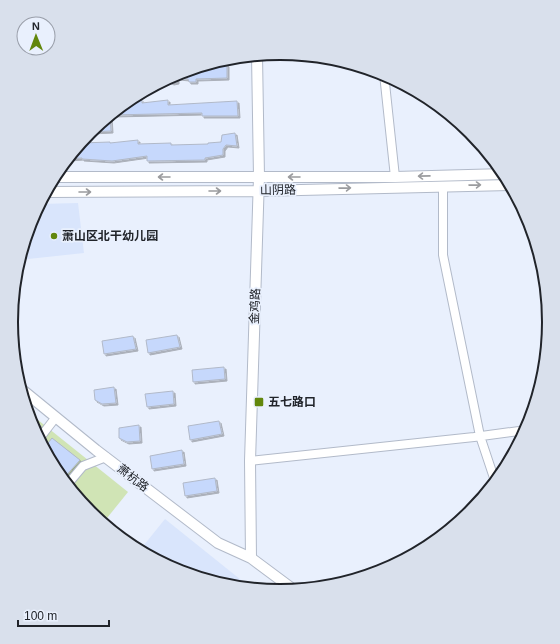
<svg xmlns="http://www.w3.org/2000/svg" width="560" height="644" viewBox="0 0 560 644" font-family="Arial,'Noto Sans SC',sans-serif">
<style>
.built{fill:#d9e5fc}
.green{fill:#d0e4b5}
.building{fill:#c6d8fc;stroke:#b1b9c8;filter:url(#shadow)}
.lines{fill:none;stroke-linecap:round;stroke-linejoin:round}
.minor-casing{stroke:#b2bac9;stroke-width:10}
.major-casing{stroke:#b2bac9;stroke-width:12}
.minor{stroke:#fff;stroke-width:8}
.major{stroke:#fff;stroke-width:10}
.oneway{stroke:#9b9c9f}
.poi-dot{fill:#62870c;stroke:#e9f0fd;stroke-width:1.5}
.labels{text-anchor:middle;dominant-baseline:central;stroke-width:3.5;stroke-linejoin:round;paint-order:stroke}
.street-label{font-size:12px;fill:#21242a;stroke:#e9f0fd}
.poi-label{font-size:12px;font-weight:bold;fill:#21242a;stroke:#e9f0fd;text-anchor:start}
.rim{fill:none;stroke:#21242a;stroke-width:2}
</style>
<defs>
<filter id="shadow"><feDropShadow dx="2" dy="2" stdDeviation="0" flood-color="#0004"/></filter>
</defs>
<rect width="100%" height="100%" fill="#e9f0fd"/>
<path class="built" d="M78,203L84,253L19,260L32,219L40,204Z
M165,519L251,588L227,586L177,570L140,550Z"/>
<path class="green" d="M28,412L128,492L103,523C71,497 40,452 28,412Z"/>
<path class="building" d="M212,63H217L218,65L225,64L227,65V78L196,79V82H189L188,79L177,78V82L172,83L168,81L169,78H168L177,73Z
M129,100H142V103L168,100V105L237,101L238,116H202V113L111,115Z
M110,115L111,131L89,132H90Z
M235,133L237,146L226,145L223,149V155L205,158V160L147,161V156L112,161L82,159V158L67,159L81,143L110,142V143L138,140V144L171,143V145L208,144V143L221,142L222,135Z
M177,335L180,347L148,353L146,340Z
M133,336L136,349L104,354L102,341Z
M224,367L225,379L193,382L192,370Z
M114,387L116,403L102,404L95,400L94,390Z
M173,391L174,404L147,407L145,394Z
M29,417L41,426L36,433L31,425Z
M219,421L222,434L190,440L188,426Z
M139,425L140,441L127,442L119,438V428Z
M52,438L80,460L63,479L56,471L44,448Z
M182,450L184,464L152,469L150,456Z
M215,478L217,491L185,496L183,483Z"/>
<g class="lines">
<g class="minor-casing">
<path id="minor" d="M384,74L395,177
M443,186V255L480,436L495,481
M39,439L56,417
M250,461L474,437L526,430
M67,485L83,466L106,457"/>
</g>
<g class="major-casing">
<path id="major" d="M54,177H395L505,174
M46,192L259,191L510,185
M20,388L96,450L218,543L251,558L294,590
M251,558L250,461L259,177L257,55"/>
</g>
<use href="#minor" class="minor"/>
<use href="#major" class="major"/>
</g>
<defs><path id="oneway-shaft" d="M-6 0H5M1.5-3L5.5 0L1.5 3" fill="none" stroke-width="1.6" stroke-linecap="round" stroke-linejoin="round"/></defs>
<g class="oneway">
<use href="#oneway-shaft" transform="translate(424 176) rotate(179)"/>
<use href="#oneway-shaft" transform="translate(164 177) rotate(-180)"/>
<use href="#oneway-shaft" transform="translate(294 177) rotate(-180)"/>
<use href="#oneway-shaft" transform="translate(475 185) rotate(-1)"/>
<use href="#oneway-shaft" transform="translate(345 188) rotate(-1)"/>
<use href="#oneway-shaft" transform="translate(215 191)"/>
<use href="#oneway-shaft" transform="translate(85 192)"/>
</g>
<g class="poi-dot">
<circle cx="54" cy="236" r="4"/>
<rect x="254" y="397" width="10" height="10" rx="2"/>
</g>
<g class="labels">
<g class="street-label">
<text transform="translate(278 190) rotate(-1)">山阴路</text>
<text transform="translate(255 306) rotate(-88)">金鸡路</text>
<text transform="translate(133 478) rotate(38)">萧杭路</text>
</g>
<g class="poi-label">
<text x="62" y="236">萧山区北干幼儿园</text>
<text x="268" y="402">五七路口</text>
</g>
</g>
<path d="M0 0H560V644H0ZM18 322a262 262 0 1 1 524 0a262 262 0 1 1-524 0Z" fill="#d9e0ec" fill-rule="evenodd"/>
<path class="rim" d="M18 322a262 262 0 1 1 524 0a262 262 0 1 1-524 0Z"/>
<g transform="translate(36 36) rotate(359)"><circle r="19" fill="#e9f0fd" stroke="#999ea9"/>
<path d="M0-3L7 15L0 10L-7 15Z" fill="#62870c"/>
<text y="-6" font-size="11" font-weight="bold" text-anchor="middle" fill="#21242a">N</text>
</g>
<path d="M18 620v6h91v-6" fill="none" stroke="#21242a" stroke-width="2"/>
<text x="24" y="620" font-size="12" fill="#21242a" stroke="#e9f0fd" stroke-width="3" paint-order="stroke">100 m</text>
</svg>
